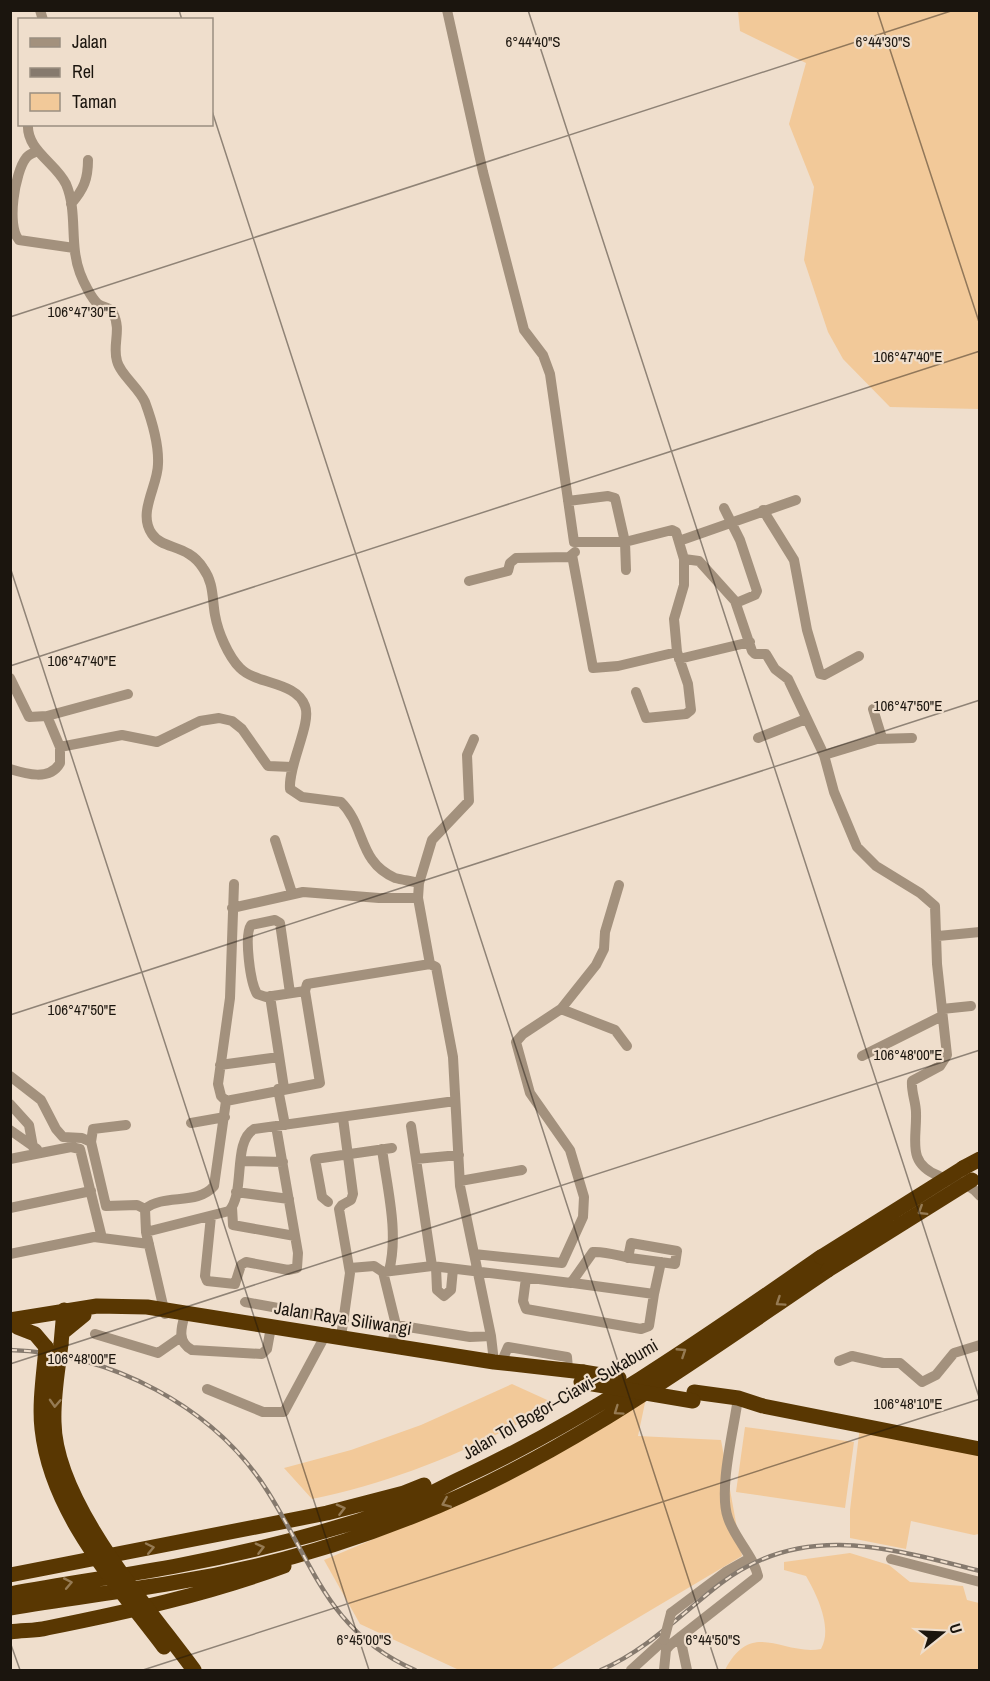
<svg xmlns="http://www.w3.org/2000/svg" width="990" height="1681" viewBox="0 0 990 1681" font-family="'Archivo Narrow',sans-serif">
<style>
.green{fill:#f2c999}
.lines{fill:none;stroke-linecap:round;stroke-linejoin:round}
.minor{stroke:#a3917d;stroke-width:10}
.highway{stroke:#593702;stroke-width:15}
.rail-casing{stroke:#867a6e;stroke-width:4.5}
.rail{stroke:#efdecc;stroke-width:2;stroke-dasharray:7;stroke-linecap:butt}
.minor-bridge{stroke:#a3917d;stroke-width:10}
.highway-bridge{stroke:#593702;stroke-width:15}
.oneway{stroke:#957a53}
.ticks{fill:none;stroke:#1b150e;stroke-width:1.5;stroke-opacity:0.45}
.labels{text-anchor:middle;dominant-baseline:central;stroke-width:4.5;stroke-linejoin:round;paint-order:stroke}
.street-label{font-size:18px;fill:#1b150e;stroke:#efdecc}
.ticks-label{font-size:15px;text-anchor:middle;fill:#1b150e;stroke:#efdecc;stroke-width:4.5;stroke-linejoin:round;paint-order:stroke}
</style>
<rect width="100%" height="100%" fill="#efdecc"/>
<path class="green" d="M738,11H979V409L890,407L843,359L828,332L804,260L814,187L789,124L806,63L740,31Z
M512,1384L556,1404C479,1446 398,1482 312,1499L284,1468L351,1450L421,1425Z
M646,1398L638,1436L721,1440L742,1556L550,1670H459L360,1624L324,1560L407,1525Z
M860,1426L979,1451V1534L974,1535L911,1521L906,1549L850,1538V1510Z
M745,1427L854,1442L845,1508L736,1492Z
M850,1553L889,1565L910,1582L963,1586L967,1600L979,1603V1670H725C752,1618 782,1656 821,1649C833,1628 817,1595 806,1576L784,1570V1562Z"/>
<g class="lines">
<path class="minor" d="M40,10L43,20
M447,10L483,172L524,330L543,355L550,374L574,542H625L672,530L676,532L684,559L699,561L735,601L752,651L755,654H766L775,669L788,679L824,755L834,792L857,847L876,866L920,893L935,906L937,964L947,1055L940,1066L912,1081C911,1092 916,1102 916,1113C917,1140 906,1163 939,1176C955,1183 968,1181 980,1196
M28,124C26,150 56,163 66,184C78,212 69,244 80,273C83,281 91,298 98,304C103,308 109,306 113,313C122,330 112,345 117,361C120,374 139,388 145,402C152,421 159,443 158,464C158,486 137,513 152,534C163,550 188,544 203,568C214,583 212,598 215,615C218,632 228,656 240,668C257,685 296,681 305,706C312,723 288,765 290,789L302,797L341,802C366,827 358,862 395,878C403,880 411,881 419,883L418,898L430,964
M38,151C34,153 29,154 26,158C15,172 6,226 19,240L74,248
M71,204C84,189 88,179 88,160
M568,501L608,496L615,498L625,542L626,570
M724,508L740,540L757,591L755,595L736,603
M763,510L794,560L807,630L820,674L824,675L859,656
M679,541L796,500
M572,555L593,668L618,666L677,652
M469,581L508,571L510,563L516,558L569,557L575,552
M679,659L750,642
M10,678L29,717L47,716L60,747
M636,692L646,718L686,714L691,710L688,684L677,652L674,619L684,585V558
M873,709L882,738
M47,716L128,694
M758,738L806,719
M824,755L877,739L912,738
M10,769C26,774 50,781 60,763V747L122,735L157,742L200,721L219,718L232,721L242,729L268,766L292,767
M275,840L292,893
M419,883L432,840L469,801L467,755L474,739
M232,908L303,892L379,898H418
M938,936L980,932
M290,993L280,923L275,920L251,925C244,935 250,982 257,994L266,997L305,991
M270,996L284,1088
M561,1009L615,1030L627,1046
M942,1009L971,1006
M862,1056L942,1016
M220,1065L279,1057
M10,1076L41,1100L56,1129L63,1137L82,1138L91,1142L106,1206L137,1205L145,1209
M278,1089L285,1125
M226,1101L221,1096L218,1084L230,998L234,884
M10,1104L29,1125L33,1147
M191,1123L225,1117
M411,1126L432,1266
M10,1130L37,1149
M91,1142L93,1129L126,1125
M382,1149C387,1188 399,1232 389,1271
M10,1159L71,1147L80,1149L102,1238
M416,1159L459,1155
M241,1161L283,1162
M460,1181L522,1170
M236,1192L289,1199
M328,1202L322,1197L315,1159L392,1148
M232,1207L233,1225L295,1236
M10,1208L91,1191
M211,1216L205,1276L207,1281L235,1284L241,1265L246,1262L288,1270L297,1268L298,1253L276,1126
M146,1232L229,1211C246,1192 232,1142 254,1129L455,1101
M10,1254L94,1237L149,1244
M474,1254L562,1263L583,1217L584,1197L570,1150L530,1093L516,1042L523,1034L561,1009L596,965L604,949L605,932L619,885
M436,1267L437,1290L444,1296L451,1290L453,1269
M350,1268L374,1266L383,1272L396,1325L392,1345
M383,1272L432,1266L571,1283L593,1252C605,1251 619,1256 630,1258L675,1264L677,1251L631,1243L628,1258
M526,1278L523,1301L526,1309L641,1329L649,1326L654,1294L573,1283
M654,1294L661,1262
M245,1302L344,1320
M165,1314L146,1232L145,1209C164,1193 197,1206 214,1186L226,1101L320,1083L305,991L307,984L430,964L436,967L453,1057L460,1186L491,1336L494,1362
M185,1314C181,1328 177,1342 192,1350L262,1354L267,1349L271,1327
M396,1325L470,1337L491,1336
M95,1334L158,1353L181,1337
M341,1337L350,1273L339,1209L342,1205L351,1200L353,1194L343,1118
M839,1361L852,1356L883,1363H900L922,1382L936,1375L954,1353L980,1345
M501,1363L508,1347L567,1357L568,1369
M207,1389L263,1412H284L326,1334
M891,1559L980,1582
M671,1613L727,1571L750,1558
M680,1637L687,1670
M631,1670L664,1640
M664,1670L666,1650L670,1645L758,1576C753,1555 735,1539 728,1518C718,1490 734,1429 738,1398"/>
<path class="highway" d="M963,1168L980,1159
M10,1320L97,1306L147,1307L494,1362L583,1372
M17,1327L35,1334L46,1347
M62,1333L84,1315
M61,1344L64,1310
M694,1392L738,1398L763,1406L980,1449
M10,1575L327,1513L404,1493L424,1485
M10,1594C67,1583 124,1576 181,1565C255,1551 329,1532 400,1507C422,1499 444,1486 466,1476C592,1417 707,1336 821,1257
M10,1608C64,1599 118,1592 172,1583C254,1570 339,1546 416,1515C565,1456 696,1359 828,1270
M10,1632C23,1630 35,1631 47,1628C127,1612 208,1594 284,1566"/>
<g class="rail-casing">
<path id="rail" d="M10,1350C110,1353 214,1406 268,1492C314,1565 328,1632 415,1670
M601,1670C647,1650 681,1614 720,1584C802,1521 889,1548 980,1571"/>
</g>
<use href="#rail" class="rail"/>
<path class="minor-bridge" d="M664,1640L671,1613"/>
<path class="highway-bridge" d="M821,1257L963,1168
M828,1270L972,1180
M61,1344C58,1370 53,1396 54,1422C55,1502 147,1606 194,1670
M46,1347C44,1373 39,1403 42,1429C51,1513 115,1582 164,1647
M583,1372L619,1378
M581,1382L693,1401"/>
</g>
<defs><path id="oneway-chevron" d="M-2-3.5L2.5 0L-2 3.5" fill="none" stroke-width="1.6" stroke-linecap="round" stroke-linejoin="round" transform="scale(1.5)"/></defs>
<g class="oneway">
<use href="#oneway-chevron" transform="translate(922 1211) rotate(148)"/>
<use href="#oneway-chevron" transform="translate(780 1302) rotate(146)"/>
<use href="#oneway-chevron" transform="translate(682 1352) rotate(-33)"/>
<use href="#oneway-chevron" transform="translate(55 1403) rotate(93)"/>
<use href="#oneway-chevron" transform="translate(618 1411) rotate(145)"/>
<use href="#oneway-chevron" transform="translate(446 1503) rotate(157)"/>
<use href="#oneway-chevron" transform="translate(341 1509) rotate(-14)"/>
<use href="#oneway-chevron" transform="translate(150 1548) rotate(-12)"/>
<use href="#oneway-chevron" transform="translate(260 1548) rotate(-14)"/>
<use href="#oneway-chevron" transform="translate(68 1583) rotate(-11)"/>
</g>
<path class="ticks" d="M179,10L182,20M528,10L980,1400M877,10L980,325M212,111L718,1670M10,317L954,10M10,567L369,1670M10,666L980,351M10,1015L980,700M10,1364L980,1050M10,1642L20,1670M143,1670L980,1399"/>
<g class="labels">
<g class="street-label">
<text transform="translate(343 1318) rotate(9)">Jalan Raya Siliwangi</text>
<text transform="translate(560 1399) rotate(-30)">Jalan Tol Bogor–Ciawi–Sukabumi</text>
</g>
</g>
<g class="ticks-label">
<text x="533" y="47">6°44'40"S</text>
<text x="883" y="47">6°44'30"S</text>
<text x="82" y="317">106°47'30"E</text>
<text x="908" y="362">106°47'40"E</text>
<text x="82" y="666">106°47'40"E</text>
<text x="908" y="711">106°47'50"E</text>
<text x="82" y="1015">106°47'50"E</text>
<text x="908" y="1060">106°48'00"E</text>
<text x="82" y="1364">106°48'00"E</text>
<text x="908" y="1409">106°48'10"E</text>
<text x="364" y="1645">6°45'00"S</text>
<text x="713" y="1645">6°44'50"S</text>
</g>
<rect width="990" height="1681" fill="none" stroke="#1b150e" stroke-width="24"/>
<rect x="18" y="18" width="195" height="108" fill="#efdecc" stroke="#9a8e80" stroke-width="1.5"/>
<rect x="30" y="38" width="30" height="9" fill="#a3917d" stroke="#9a8e80" stroke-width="1.5"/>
<text x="72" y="48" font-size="18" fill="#1b150e">Jalan</text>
<rect x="30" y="68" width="30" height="9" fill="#867a6e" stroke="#9a8e80" stroke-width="1.5"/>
<text x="72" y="78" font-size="18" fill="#1b150e">Rel</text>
<rect x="30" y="93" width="30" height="18" fill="#f2c999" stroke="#9a8e80" stroke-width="1.5"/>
<text x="72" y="108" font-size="18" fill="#1b150e">Taman</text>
<g transform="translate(942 1633) rotate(72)" stroke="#efdecc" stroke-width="4.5" paint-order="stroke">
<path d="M0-4.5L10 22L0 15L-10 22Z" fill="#1b150e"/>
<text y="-9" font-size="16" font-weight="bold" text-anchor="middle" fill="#1b150e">U</text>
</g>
</svg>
